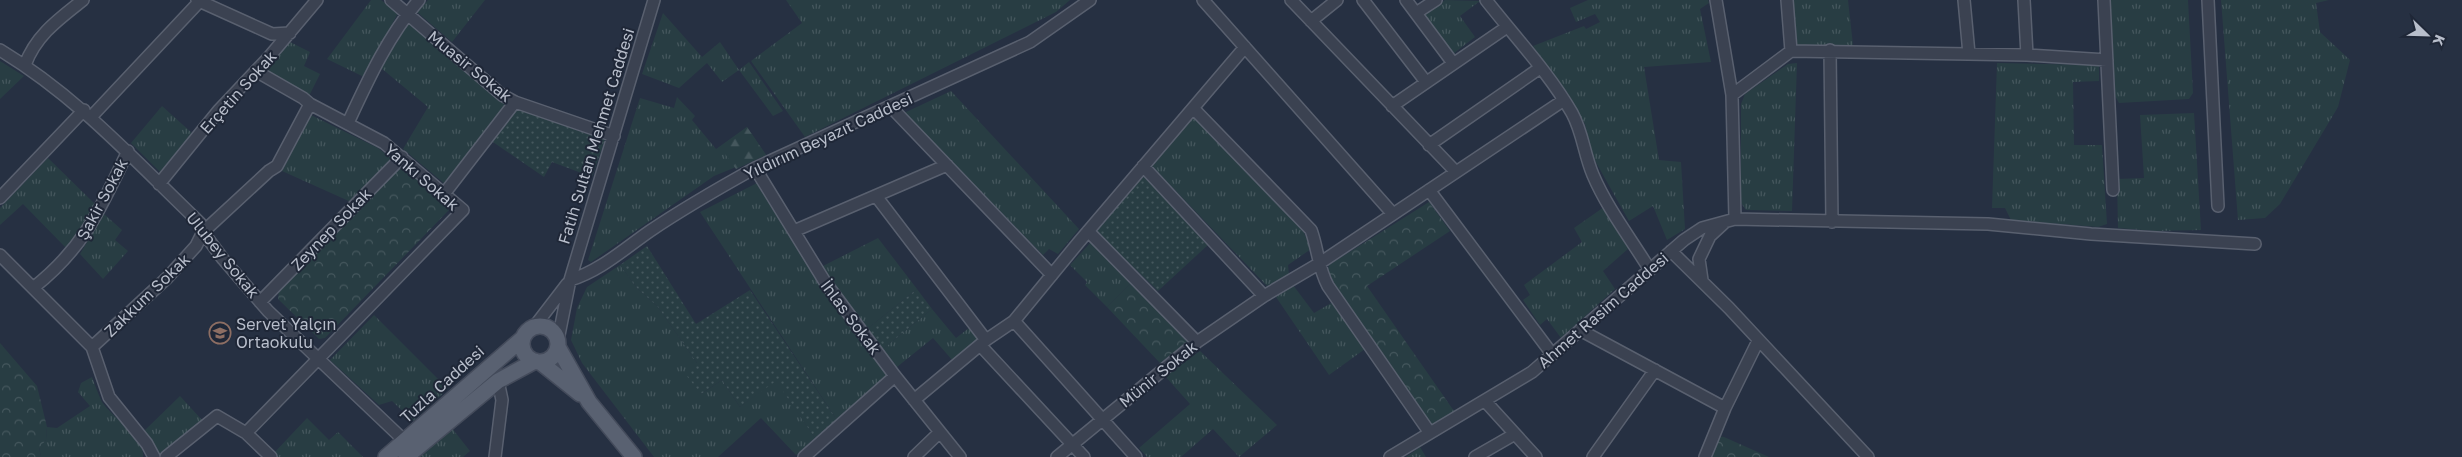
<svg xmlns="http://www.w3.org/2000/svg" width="2462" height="457" viewBox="0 0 2462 457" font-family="'Golos Text',sans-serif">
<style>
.grass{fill:url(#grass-tufts)}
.forest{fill:url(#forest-firs)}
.park{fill:url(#park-crowns)}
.garden{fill:url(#garden-dots)}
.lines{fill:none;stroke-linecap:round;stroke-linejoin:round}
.minor-casing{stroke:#59606f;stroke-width:14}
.major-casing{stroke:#444b5b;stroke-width:18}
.minor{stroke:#3b4251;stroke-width:11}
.major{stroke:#596171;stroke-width:15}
.labels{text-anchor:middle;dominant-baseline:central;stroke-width:4;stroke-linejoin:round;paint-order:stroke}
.street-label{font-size:16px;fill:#b8becb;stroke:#1f2737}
.poi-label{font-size:16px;fill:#b8becb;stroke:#1f2737;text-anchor:start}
</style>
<defs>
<pattern id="grass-tufts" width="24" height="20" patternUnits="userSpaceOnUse" patternTransform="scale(1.25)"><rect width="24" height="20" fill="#283d43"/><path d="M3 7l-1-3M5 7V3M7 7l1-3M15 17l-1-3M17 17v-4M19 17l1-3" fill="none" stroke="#45575d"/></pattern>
<pattern id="forest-firs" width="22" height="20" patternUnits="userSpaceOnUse" patternTransform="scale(1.25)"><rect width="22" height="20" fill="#283d43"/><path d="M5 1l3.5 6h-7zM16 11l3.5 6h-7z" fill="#45575d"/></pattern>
<pattern id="park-crowns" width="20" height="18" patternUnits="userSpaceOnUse" patternTransform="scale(1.25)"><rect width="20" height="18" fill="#283d43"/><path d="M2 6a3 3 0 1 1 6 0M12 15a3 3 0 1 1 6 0" fill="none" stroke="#45575d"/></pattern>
<pattern id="garden-dots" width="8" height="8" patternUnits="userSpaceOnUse" patternTransform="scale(1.25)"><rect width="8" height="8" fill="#283d43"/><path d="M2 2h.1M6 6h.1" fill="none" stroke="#45575d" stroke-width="1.8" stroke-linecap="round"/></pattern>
</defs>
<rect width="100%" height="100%" fill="#263042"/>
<path class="grass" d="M371,0H381L398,13L364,77L327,59Z
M428,0H485L452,42L417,12Z
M786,0H1070L1056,12L805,137L751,61L802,23Z
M1445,0L1480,1L1460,16L1475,37L1453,54L1424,15Z
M1588,0H1708L1709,3L1700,9L1711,62L1644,67L1659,160L1681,162L1685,229L1667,240L1653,206L1629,221L1589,150L1585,124L1533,46L1584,26L1586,29L1600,22L1595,14L1576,22L1570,8Z
M1792,0H1848L1853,45H1794Z
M2110,0H2188L2193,93L2189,99L2119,103L2115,96Z
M2221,0H2329L2316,3L2320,32L2350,60L2338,107L2280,204L2265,218L2238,220Z
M663,13L702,57L720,42L739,70L749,62L783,111L773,116L739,70L722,82L707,63L679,88L642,74Z
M409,23L484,88L506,104L445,184L403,149L428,107L381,68Z
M288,41L310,52L304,66L320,74L309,96L267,72V67Z
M0,61L24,76L0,99Z
M1797,63L1792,211L1746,210L1741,203V104L1745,94L1788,64Z
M1997,63L2099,65V81L2073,82L2074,145H2102L2107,224L2098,227L2011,220L2005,208H1992Z
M951,91L1079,229L1058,254L1049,249L1043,255L904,113Z
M677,97L695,116L692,120L716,149L747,127L766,155L714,176L591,262L588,260L640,98L674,108Z
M162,106L192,133L160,172L131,143Z
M2194,113L2201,230L2155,231L2118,228L2117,179L2144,178L2140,115Z
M311,115L378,148L393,160L351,202L282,171Z
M1193,118L1198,119L1302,228L1311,249L1288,265L1289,275L1267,286L1152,166Z
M48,158L95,204L90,218L68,250L23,204L0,225V208Z
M757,183L820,286L887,375L837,420L700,212Z
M1604,207L1629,248L1603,271L1615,289L1561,338L1547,319L1540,325L1523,300L1530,295L1524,285L1582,242L1574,228Z
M104,214L122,230L115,240L128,251L103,279L80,254Z
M878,238L917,289L867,329L828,279L821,267Z
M1092,241L1131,283L1107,307L1085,285L1087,282L1070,265Z
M620,265L637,288L658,307L697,363L701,394L722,380L740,407L776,380L815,438L796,455L761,418L718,457H654L582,363L571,340L577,308L587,287Z
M1293,285L1314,313L1333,302L1365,349L1329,375L1276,297Z
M932,309L956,338L969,328L979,340L953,361L933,338L897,367L883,349Z
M374,315L448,389L413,421L392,401L379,405L330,360Z
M1200,351L1277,425L1239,457L1213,429L1181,457H1147L1139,448L1190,404L1165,376Z
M92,377C95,385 98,394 102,402C111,416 146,439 143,457H41L39,447L46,440L47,427L57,428L90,406L78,392L81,383Z
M180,396L202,420L167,452L158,453L143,432Z
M307,418L329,440L338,432L363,457H276L273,454Z
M451,427L470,451L463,457H416Z
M1420,447L1426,457H1406Z"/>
<path class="forest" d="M747,127L766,155L736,169L720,147Z"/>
<path class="park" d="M405,167L449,204V210L325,338L319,339L278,299L279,290L398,168Z
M1429,202L1450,231L1367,286L1454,411L1432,425L1327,273L1329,265Z
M1131,283L1188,342L1160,363L1107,307Z
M0,343L37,386L47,427L46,440L39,448L41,457H0Z
M1718,436L1724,437L1769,457H1711Z"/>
<path class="garden" d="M514,108L605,140L592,177L552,162L544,177L490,140Z
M1144,175L1209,244L1158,291L1096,231Z
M647,246L696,324L750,290L837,420L815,438L776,381L740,407L722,380L701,394L686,375L697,363L658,307L637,288L620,265Z
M917,289L932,309L883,349L867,329Z"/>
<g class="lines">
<g class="minor-casing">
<path id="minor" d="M197,0L272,34L290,33
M391,0L502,95L515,102L614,136
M1203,0L1393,214
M1291,0L1456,172
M1363,0L1426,82
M1406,0L1453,63
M1486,0C1515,37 1549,73 1572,113C1583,133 1584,154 1593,175C1607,208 1631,239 1650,270
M1716,0L1732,95L1735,219
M1787,0L1791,51
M1964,0L1969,54
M2024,0L2027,55
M2104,0L2113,190
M2208,0L2218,206
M1416,13L1436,0
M1311,21L1337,0
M0,50C78,97 135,161 200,223L203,232L223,259L268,311L410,446
M1830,50L1832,222
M25,65C36,35 59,19 83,0
M1732,95L1791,51L2027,55L2107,60
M890,106L1052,275
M1392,106L1507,27
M1193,108L1311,230C1318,249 1318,268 1328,286L1430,433
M91,117L200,1
M348,123C368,80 388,36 419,0
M1429,145L1540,68
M1143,166L1264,296L1320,263L1564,100
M755,168L825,282L895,376L960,457
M159,184L219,110L269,57L317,0
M1429,190L1552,354
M444,194L515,102
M876,196L986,340
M0,198L84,110
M794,231L947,165
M1088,231L1197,342
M1671,251L1729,308L1868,457
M0,255L92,347L109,397L147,444L154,457
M570,280C600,271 624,249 650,231C684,208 719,188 755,168L1030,42L1090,0
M1702,280L1699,259L1710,236L1724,223
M33,288C85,247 100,209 128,151
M260,302L402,157
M1014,321L1136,457
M534,327L567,284
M1580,330L1725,408
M558,340L570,280L654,0
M980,345L1084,457
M92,347L167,278L196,246L203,232L269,171L277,166L310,104
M914,400L986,340L1014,321L1078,243L1245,47
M1485,401L1536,457
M246,433L463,210L384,143L310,104L303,98L256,71
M166,457L217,416L246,433L271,457
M495,457L502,400L498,381
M804,457L895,376
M914,457L940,432
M1057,457L1197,342L1264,296
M1390,457L1532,372L1684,240L1702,228L1735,219L1988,224L2091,234L2255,244
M1475,457L1515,434
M1593,457L1655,370
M1705,457L1725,408L1758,341"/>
</g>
<g class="major-casing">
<path id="major" d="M522 344a18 18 0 1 1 36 0a18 18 0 1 1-36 0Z
M558,347L589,402L634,457
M540,362L580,394
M386,457L523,338
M406,457L498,381L535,361"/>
</g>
<use href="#minor" class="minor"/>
<use href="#major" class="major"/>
</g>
<defs>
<g id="school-ring" transform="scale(1.125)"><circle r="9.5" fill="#1f2737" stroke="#8d6e63" stroke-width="1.5"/><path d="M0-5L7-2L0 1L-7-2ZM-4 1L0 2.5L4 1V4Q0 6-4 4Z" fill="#8d6e63"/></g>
</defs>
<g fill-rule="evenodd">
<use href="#school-ring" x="220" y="333"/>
</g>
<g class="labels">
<g class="street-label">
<text transform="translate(470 66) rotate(39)">Muasir Sokak</text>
<text transform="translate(238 92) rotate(-48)">Erçetin Sokak</text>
<text transform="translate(596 136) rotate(-73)">Fatih Sultan Mehmet Caddesi</text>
<text transform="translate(828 136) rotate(-25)">Yıldırım Beyazıt Caddesi</text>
<text transform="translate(422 177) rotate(41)">Yankı Sokak</text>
<text transform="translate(102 199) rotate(-62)">Şakir Sokak</text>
<text transform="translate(331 229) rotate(-46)">Zeynep Sokak</text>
<text transform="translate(223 255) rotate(51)">Ulubey Sokak</text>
<text transform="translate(147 295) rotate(-44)">Zakkum Sokak</text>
<text transform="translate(1603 310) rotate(-41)">Ahmet Rasim Caddesi</text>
<text transform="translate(851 317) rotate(53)">İhlas Sokak</text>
<text transform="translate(1158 374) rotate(-39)">Münir Sokak</text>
<text transform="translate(442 384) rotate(-42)">Tuzla Caddesi</text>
</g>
<g class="poi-label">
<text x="236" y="324">Servet Yalçın<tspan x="236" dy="18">Ortaokulu</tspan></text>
</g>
</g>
<g transform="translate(2427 35) rotate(113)" stroke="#1f2737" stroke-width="4" paint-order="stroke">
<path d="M0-4L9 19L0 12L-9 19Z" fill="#b8becb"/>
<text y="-8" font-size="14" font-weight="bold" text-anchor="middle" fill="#b8becb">K</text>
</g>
</svg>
